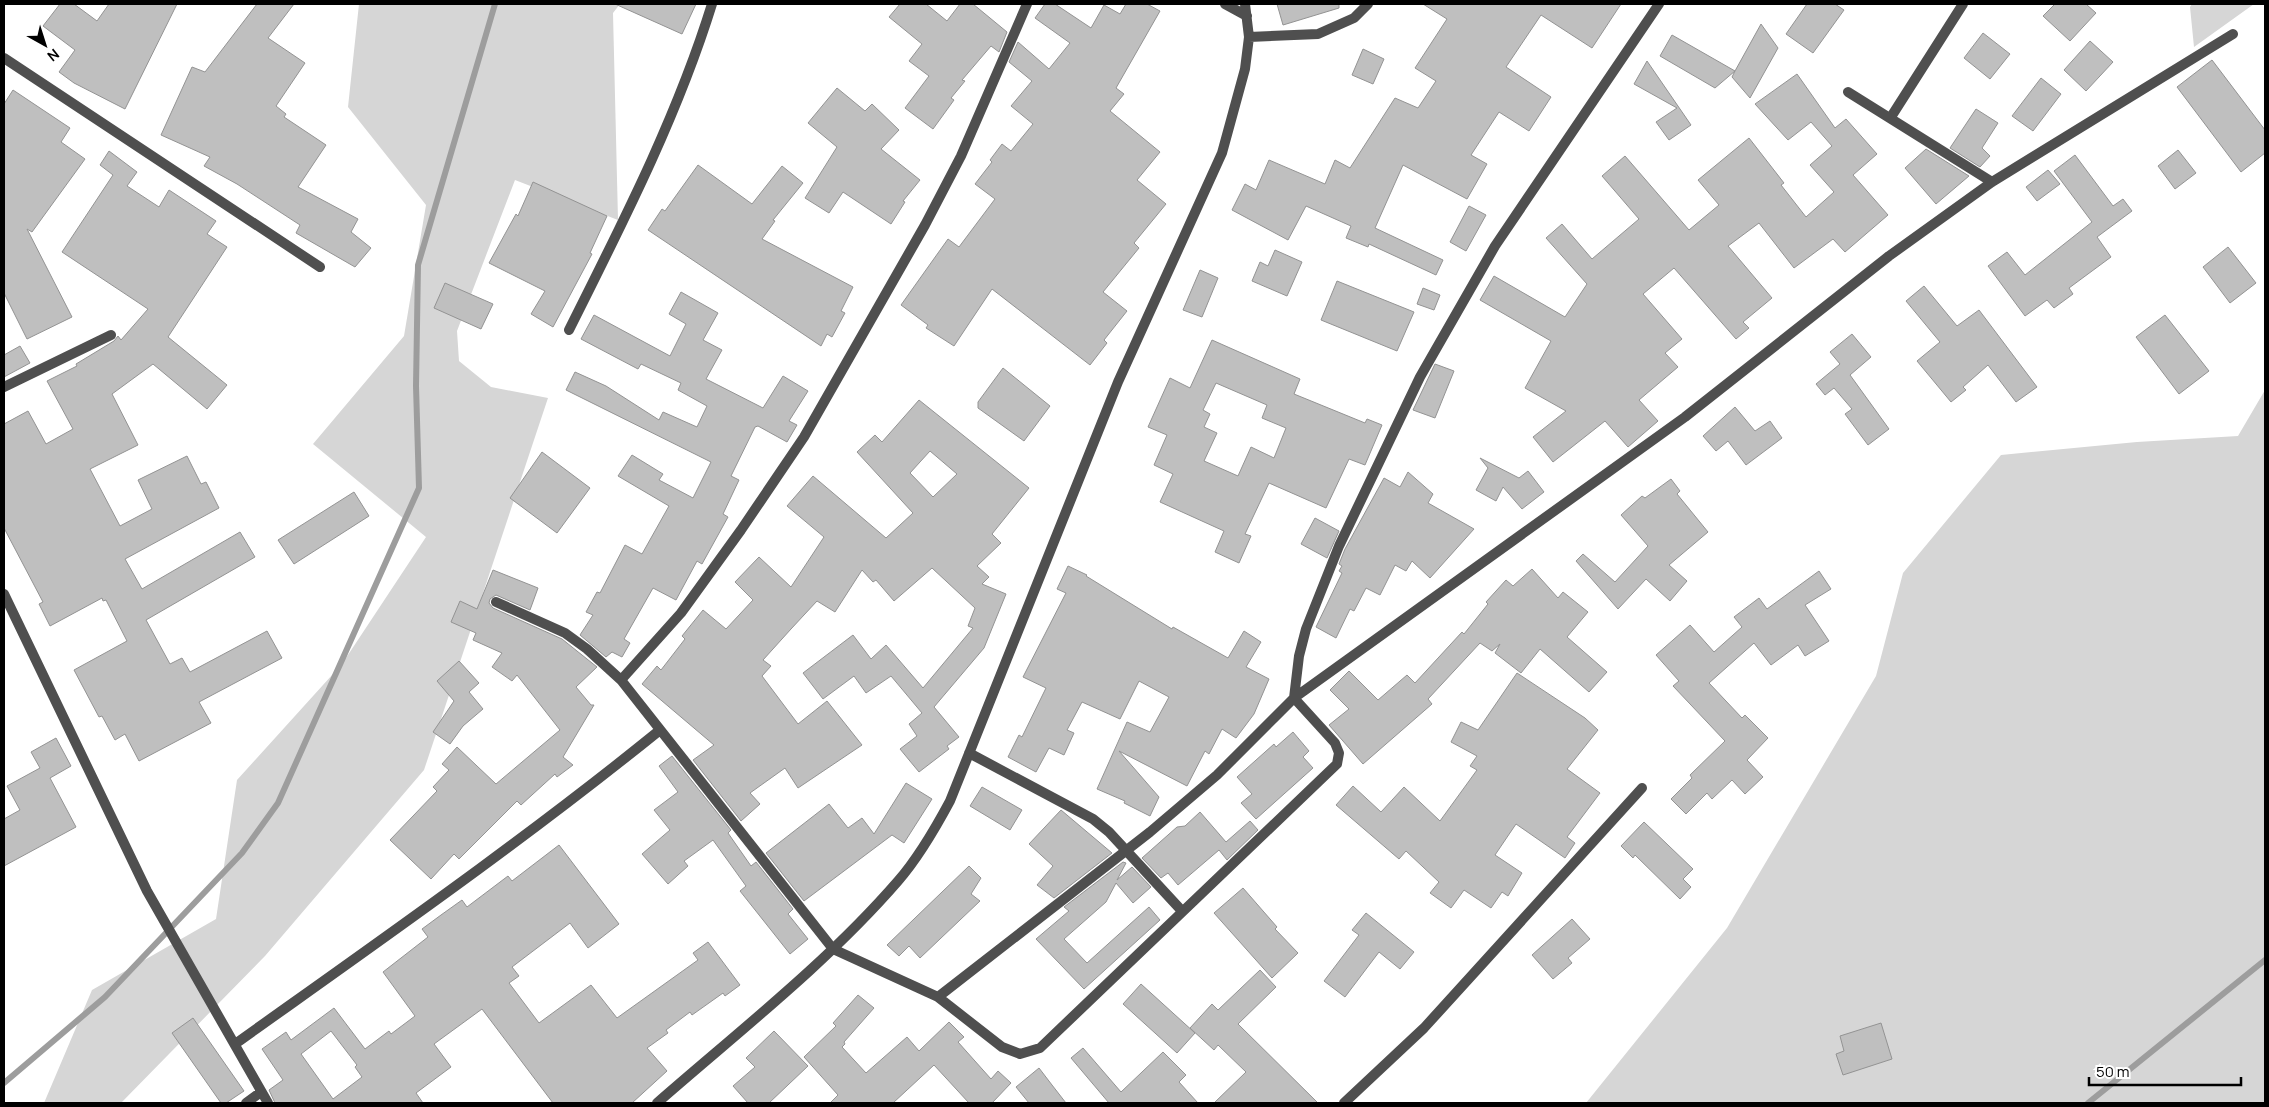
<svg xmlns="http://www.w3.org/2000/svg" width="2269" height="1107" viewBox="0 0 2269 1107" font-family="Manrope,sans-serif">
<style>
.green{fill:#d6d6d6}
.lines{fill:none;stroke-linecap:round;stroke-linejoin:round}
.stream{stroke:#9d9d9d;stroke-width:6}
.building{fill:#bfbfbf;stroke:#939393;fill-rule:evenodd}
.street{stroke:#4f4f4f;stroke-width:10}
</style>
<rect width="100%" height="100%" fill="#fff"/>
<path class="green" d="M359,4H620L613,13L618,220L515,180L457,331L459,361L491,387L548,398L424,770L265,956L121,1103H44L92,990L216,919L237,780L342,664L426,537L313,444L404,336L426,205L348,107Z
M2192,4H2254L2194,47L2190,7Z
M2265,390V1103H1586L1727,928L1876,676L1903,573L2001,455L2137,442L2238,436Z"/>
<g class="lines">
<path class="stream" d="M4,1083L105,997L242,853L278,803L419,488L416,386L418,265L495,4
M2088,1103L2265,960"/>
</g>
<path class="building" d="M60,4H74L97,21L109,4H177L125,109L74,83L59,72L75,50L43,26Z
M257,4H294L268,38L305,63L276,106L286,114L284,117L326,145L298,187L358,219L351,232L371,248L355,267L296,233L300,225L237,184L204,166L210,157L161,135L192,67L205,72Z
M615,4H696L682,34Z
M900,4H926L947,21L960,4H973L1007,32L999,52L991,46L962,80L965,81L951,98L954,100L933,129L905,108L929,76L909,61L922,44L889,17Z
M1045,4H1055L1091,28L1104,5L1120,14L1126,4H1147L1160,11L1116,88L1124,94L1110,111L1160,152L1137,180L1166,204L1134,243L1139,248L1103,292L1127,311L1104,340L1107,343L1090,365L992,289L954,346L926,328L928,325L901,305L948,239L959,247L995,199L975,184L992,162L990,160L1002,144L1011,151L1033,124L1011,106L1032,81L1009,62L1018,42L1049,69L1070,43L1035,18Z
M1277,4H1339V8L1283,25Z
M1423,4H1621L1592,48L1541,15L1506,67L1551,97L1529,131L1499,112L1471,155L1487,164L1467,199L1403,165L1375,228L1443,260L1436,275L1369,244L1368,247L1346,238L1351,226L1306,206L1288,240L1232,210L1245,184L1256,190L1269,160L1325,184L1335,160L1350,168L1395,98L1418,108L1436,81L1415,68L1447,19Z
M1807,4H1835L1844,10L1813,53L1786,34Z
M2055,4H2086L2096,13L2070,41L2043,16Z
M1761,24L1778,48L1750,98L1732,77L1735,71L1715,88L1660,56L1672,35L1735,71Z
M1983,33L2010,54L1990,79L1964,58Z
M2090,41L2113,62L2086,91L2064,70Z
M1363,49L1384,59L1373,84L1352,75Z
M2212,60L2265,130V153L2241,172L2177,87Z
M1647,61L1691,125L1669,140L1656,122L1677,108L1634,84Z
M1797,74L1835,128L1846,119L1877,154L1853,175L1888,215L1845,252L1833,239L1794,268L1759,223L1728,246L1772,298L1743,322L1749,328L1736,339L1674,268L1643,294L1682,339L1665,353L1678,367L1639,400L1658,421L1628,447L1605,421L1553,462L1533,437L1566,411L1525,388L1551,341L1480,300L1494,276L1565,317L1587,284L1546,238L1562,224L1592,259L1639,219L1602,176L1625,156L1689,230L1719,205L1698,180L1749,138L1784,183L1781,185L1806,217L1834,192L1810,165L1832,146L1811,122L1788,140L1755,104Z
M2041,78L2061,94L2033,131L2012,116Z
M837,88L865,111L872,104L899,130L881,149L920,180L903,201L905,202L891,224L843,192L829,213L805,198L837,147L808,123Z
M13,90L70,128L61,142L85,159L32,232L27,229L72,317L27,339L4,293V104Z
M1976,109L1998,123L1982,148L1990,156L1980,167L1950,148Z
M1926,149L1969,176L1936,204L1905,168Z
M2178,150L2196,173L2175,189L2158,166Z
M109,151L137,172L127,186L159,207L169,190L216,221L207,234L227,247L168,337L227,385L207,409L153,364L112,394L138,445L90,469L120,526L152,509L138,480L187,456L201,484L206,482L219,508L125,559L142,589L240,532L255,557L146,620L170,664L182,658L190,672L267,631L282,658L199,702L211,723L139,761L125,734L115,740L102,716L99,717L74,670L127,641L106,600L103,601L102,598L50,626L39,604L43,602L4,528V424L28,411L46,444L73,429L47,381L77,366L76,364L114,341L118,336L121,340L148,309L62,252L113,175L100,165Z
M2075,155L2113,206L2123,199L2132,211L2097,237L2111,257L2069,288L2073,294L2054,308L2047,300L2025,316L1988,266L2007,252L2025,275L2092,222L2054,171Z
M698,165L752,204L782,166L803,183L773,220L775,221L762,239L853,287L841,311L845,313L832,337L827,334L821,346L648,230L662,209L665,211Z
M2048,170L2060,184L2037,201L2026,187Z
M533,182L607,216L590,253L592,254L553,327L531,314L545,291L489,263L516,214L518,216Z
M1469,206L1486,215L1466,251L1450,242Z
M2228,247L2256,283L2230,303L2203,267Z
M1275,250L1302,262L1287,296L1252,281L1260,262L1268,266Z
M1200,270L1218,278L1202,317L1183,310Z
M1337,281L1414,312L1397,351L1321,320Z
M445,283L493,304L481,329L434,308Z
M1924,286L1957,326L1979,310L2037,387L2016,402L1988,365L1963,387L1966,390L1951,402L1917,361L1940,342L1906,301Z
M1423,288L1440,295L1434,310L1417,304Z
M681,292L718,313L703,340L722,350L706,379L763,408L783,376L808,391L789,421L797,425L787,442L758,426L755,427L731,476L739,480L723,514L728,517L702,564L697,561L676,600L653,588L624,639L630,643L622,657L612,652L606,657L580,635L593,615L586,612L597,592L600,593L625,545L642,554L669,506L618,476L632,455L663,474L659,480L693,498L711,462L566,390L575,372L606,386L659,420L663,412L697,427L707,406L678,390L681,383L641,364L638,369L581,339L594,315L670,356L686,324L669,314Z
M2165,315L2209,371L2179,394L2136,337Z
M1852,334L1871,357L1850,375L1889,429L1868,445L1845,414L1852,409L1834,388L1825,395L1816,384L1840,364L1830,352Z
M1212,340L1300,379L1294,394L1365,423L1367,419L1382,425L1365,465L1349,459L1326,508L1269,483L1245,534L1251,536L1239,563L1215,552L1224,531L1160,502L1173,474L1154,465L1167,435L1148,427L1170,378L1190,388ZM1216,383L1267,405L1262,418L1286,428L1274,458L1251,447L1238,476L1204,461L1217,433L1204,427L1210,414L1203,410Z
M20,346L30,363L4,377V355Z
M1435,364L1454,371L1435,418L1413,410Z
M1003,368L1050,406L1024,441L978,408V402Z
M919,400L1029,488L992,534L1001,543L977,566L989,577L982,584L1006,594L984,648L934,707L959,737L947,746L949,749L919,772L900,749L917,736L909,724L922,713L891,676L866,693L854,676L823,699L803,673L853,635L871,659L886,645L923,688L973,628L968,626L975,608L932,568L894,601L876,580L873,582L862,570L835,612L817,601L791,629L763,660L771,666L762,676L798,724L827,701L862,745L798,788L785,768L750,793L760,804L741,821L693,760L714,745L642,684L657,666L661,670L685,639L682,636L703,610L726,629L753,600L735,582L759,557L791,587L824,537L787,506L813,476L886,538L913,513L857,452L875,435L882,442ZM930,451L957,474L933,497L910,473Z
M1735,407L1755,431L1770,421L1782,438L1746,465L1728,441L1716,451L1703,436Z
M542,452L590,488L557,533L510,498Z
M1480,458L1519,478L1528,471L1544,492L1522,509L1503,487L1496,501L1476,490L1488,468Z
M1408,472L1433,494L1428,503L1474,529L1430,578L1412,561L1406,571L1395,565L1380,595L1366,588L1354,611L1350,609L1336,638L1316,627L1342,573L1339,571L1342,566L1339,564L1345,549L1384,478L1400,487Z
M1671,479L1680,491L1677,494L1708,532L1669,565L1687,581L1670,601L1646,579L1618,609L1576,561L1583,554L1615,582L1648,546L1621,515L1642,496L1645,498Z
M354,492L369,516L294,564L278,540Z
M1315,518L1339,531L1327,558L1301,544Z
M1068,566L1087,575L1086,576L1172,629L1173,627L1228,658L1244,631L1261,642L1246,667L1269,679L1254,714L1236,738L1222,729L1209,754L1205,751L1187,786L1119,751L1159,797L1150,816L1124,803L1125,801L1097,789L1127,722L1150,732L1169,697L1139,681L1120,719L1082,702L1067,730L1074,733L1064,755L1049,748L1036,772L1008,757L1019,735L1022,737L1046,688L1023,677L1066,593L1057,589Z
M1532,569L1558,598L1563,592L1588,612L1567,637L1607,672L1589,692L1540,649L1521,673L1495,653L1500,644L1492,651L1480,643L1428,699L1432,704L1363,764L1329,725L1349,709L1330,690L1349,671L1378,700L1407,675L1415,683L1462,632L1464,634L1488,604L1486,602L1506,580L1513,586Z
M493,570L538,588L530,610L496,595L490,599L489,603L493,608L562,639L597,667L576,687L591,705H594L563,757L573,765L557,777L555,774L521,805L517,801L459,859L454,854L431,879L390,840L437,791L433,787L449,770L442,764L457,747L496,784L560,730L517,675L512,681L492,667L502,653L473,640L476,633L451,622L460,601L477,609Z
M1819,571L1831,589L1805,605L1829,641L1805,656L1798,645L1771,665L1754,643L1709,683L1742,718L1745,715L1768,738L1747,760L1763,777L1745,794L1732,780L1712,799L1707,793L1686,814L1671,799L1692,778L1690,775L1725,741L1673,686L1679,681L1656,655L1690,625L1714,652L1742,627L1734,617L1759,598L1767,609Z
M459,661L479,683L469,692L483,709L463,726L450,744L433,732L454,701L437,681Z
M1517,673L1585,718L1598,730L1567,769L1600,793L1567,837L1575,843L1565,858L1516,824L1495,855L1522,873L1508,896L1502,892L1491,908L1464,890L1451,908L1430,893L1439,882L1406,851L1399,859L1336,805L1353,786L1381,812L1404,787L1440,821L1477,770L1470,766L1477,756L1451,742L1461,722L1478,730Z
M1293,732L1309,751L1303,757L1313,768L1256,819L1241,803L1252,794L1237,777L1274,744L1276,747Z
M56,738L71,766L50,778L76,827L4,866V819L20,810L7,786L40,768L31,752Z
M672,756L731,830L728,833L751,866L756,862L793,909L788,914L808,939L790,954L740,891L746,886L713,840L684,861L688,866L668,884L642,854L670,830L654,810L678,792L659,766Z
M906,783L932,799L904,843L892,835L804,901L766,853L829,804L848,828L862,818L874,834Z
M982,787L1022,810L1010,830L970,806Z
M1061,810L1112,853L1054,898L1037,885L1053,866L1029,844Z
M1200,812L1226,842L1250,821L1258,830L1227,860L1219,850L1178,885L1168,873L1161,878L1142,858L1177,827L1185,826Z
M1644,822L1693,869L1683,879L1691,887L1680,899L1635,855L1633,858L1621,846Z
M559,845L619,924L588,948L570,923L512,967L519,976L509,983L539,1023L591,985L617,1018L698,960L693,953L708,942L740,985L725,996L723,993L692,1015L690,1012L666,1030L668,1033L647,1048L667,1071L632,1103H553L482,1009L434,1044L451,1067L416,1093L423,1103H275L269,1090L283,1080L262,1049L286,1032L291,1040L334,1008L365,1049L389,1031L391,1034L415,1016L383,972L428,937L422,929L441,915L462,900L467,907L508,876L512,881ZM331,1031L357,1065L355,1067L362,1077L333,1099L301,1054Z
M1123,862L1126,863L1117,880L1132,867L1151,887L1133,903L1116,883L1106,902L1064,939L1087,963L1149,907L1160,920L1084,989L1036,939L1069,911L1064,907Z
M969,866L981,878L971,894L980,901L920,958L909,946L899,956L887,945Z
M1243,888L1277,927L1275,929L1298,953L1272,978L1214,913Z
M1366,913L1414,952L1400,969L1379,952L1345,997L1324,981L1359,935L1352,930Z
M1572,919L1590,939L1568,958L1572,963L1553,979L1532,955Z
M1260,970L1276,987L1238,1024L1318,1103H1214L1246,1072L1218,1045L1214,1050L1190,1028L1212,1004L1218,1010Z
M1141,984L1195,1033L1177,1053L1123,1004Z
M858,995L874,1008L844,1042L845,1044L842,1047L866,1073L907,1037L919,1051L949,1022L964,1037L958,1042L991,1079L998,1071L1011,1083L992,1103H969L934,1065L893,1103H830L838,1095L804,1057L836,1026L833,1023Z
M193,1018L244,1091L226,1103H221L172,1033Z
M1881,1023L1892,1059L1843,1075L1836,1054L1844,1051L1840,1036Z
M774,1031L808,1066L769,1103H748L733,1086L755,1067L746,1058Z
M1083,1048L1121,1092L1163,1052L1186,1075L1179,1082L1198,1103H1109L1071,1058Z
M1039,1068L1052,1085L1066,1103H1029L1016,1087Z"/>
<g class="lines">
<path class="street" d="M1225,4L1247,16
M1249,37L1318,34L1354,18L1368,4
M4,58L320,267
M1848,92L1992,182
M1891,117L1963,4
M569,330C622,224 677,117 712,4
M4,387L111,335
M4,594L147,891L268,1103
M496,602L565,633L587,649L621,680L833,949L938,997L1002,1047L1020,1054L1040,1048L1337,764L1339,753L1335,743L1294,698L1299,656L1306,629L1339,546L1420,377L1495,246L1659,4
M621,680L681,613L741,530L804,437L925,225L961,156L1027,4
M969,753L1093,819L1109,832L1182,911
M938,997L1150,832L1217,775L1294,698L1685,417L1889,256L1992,182L2233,34
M235,1044C378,942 523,841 660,730
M246,1103L261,1092
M657,1103C738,1032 827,963 898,881C919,857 935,829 950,801L1118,382L1222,153L1245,69L1249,37L1245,4
M1344,1103L1424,1028L1642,788"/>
</g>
<rect width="2269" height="1107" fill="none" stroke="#000000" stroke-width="10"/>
<g transform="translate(45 45) rotate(141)" stroke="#ffffff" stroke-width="4" paint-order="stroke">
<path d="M0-4L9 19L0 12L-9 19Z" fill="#000000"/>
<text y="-8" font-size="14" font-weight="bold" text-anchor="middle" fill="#000000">N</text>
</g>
<path d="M2089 1077v8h152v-8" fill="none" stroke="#000000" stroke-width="2.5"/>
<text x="2096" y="1077" font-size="15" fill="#000000" stroke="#ffffff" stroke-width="4" paint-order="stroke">50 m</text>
</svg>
